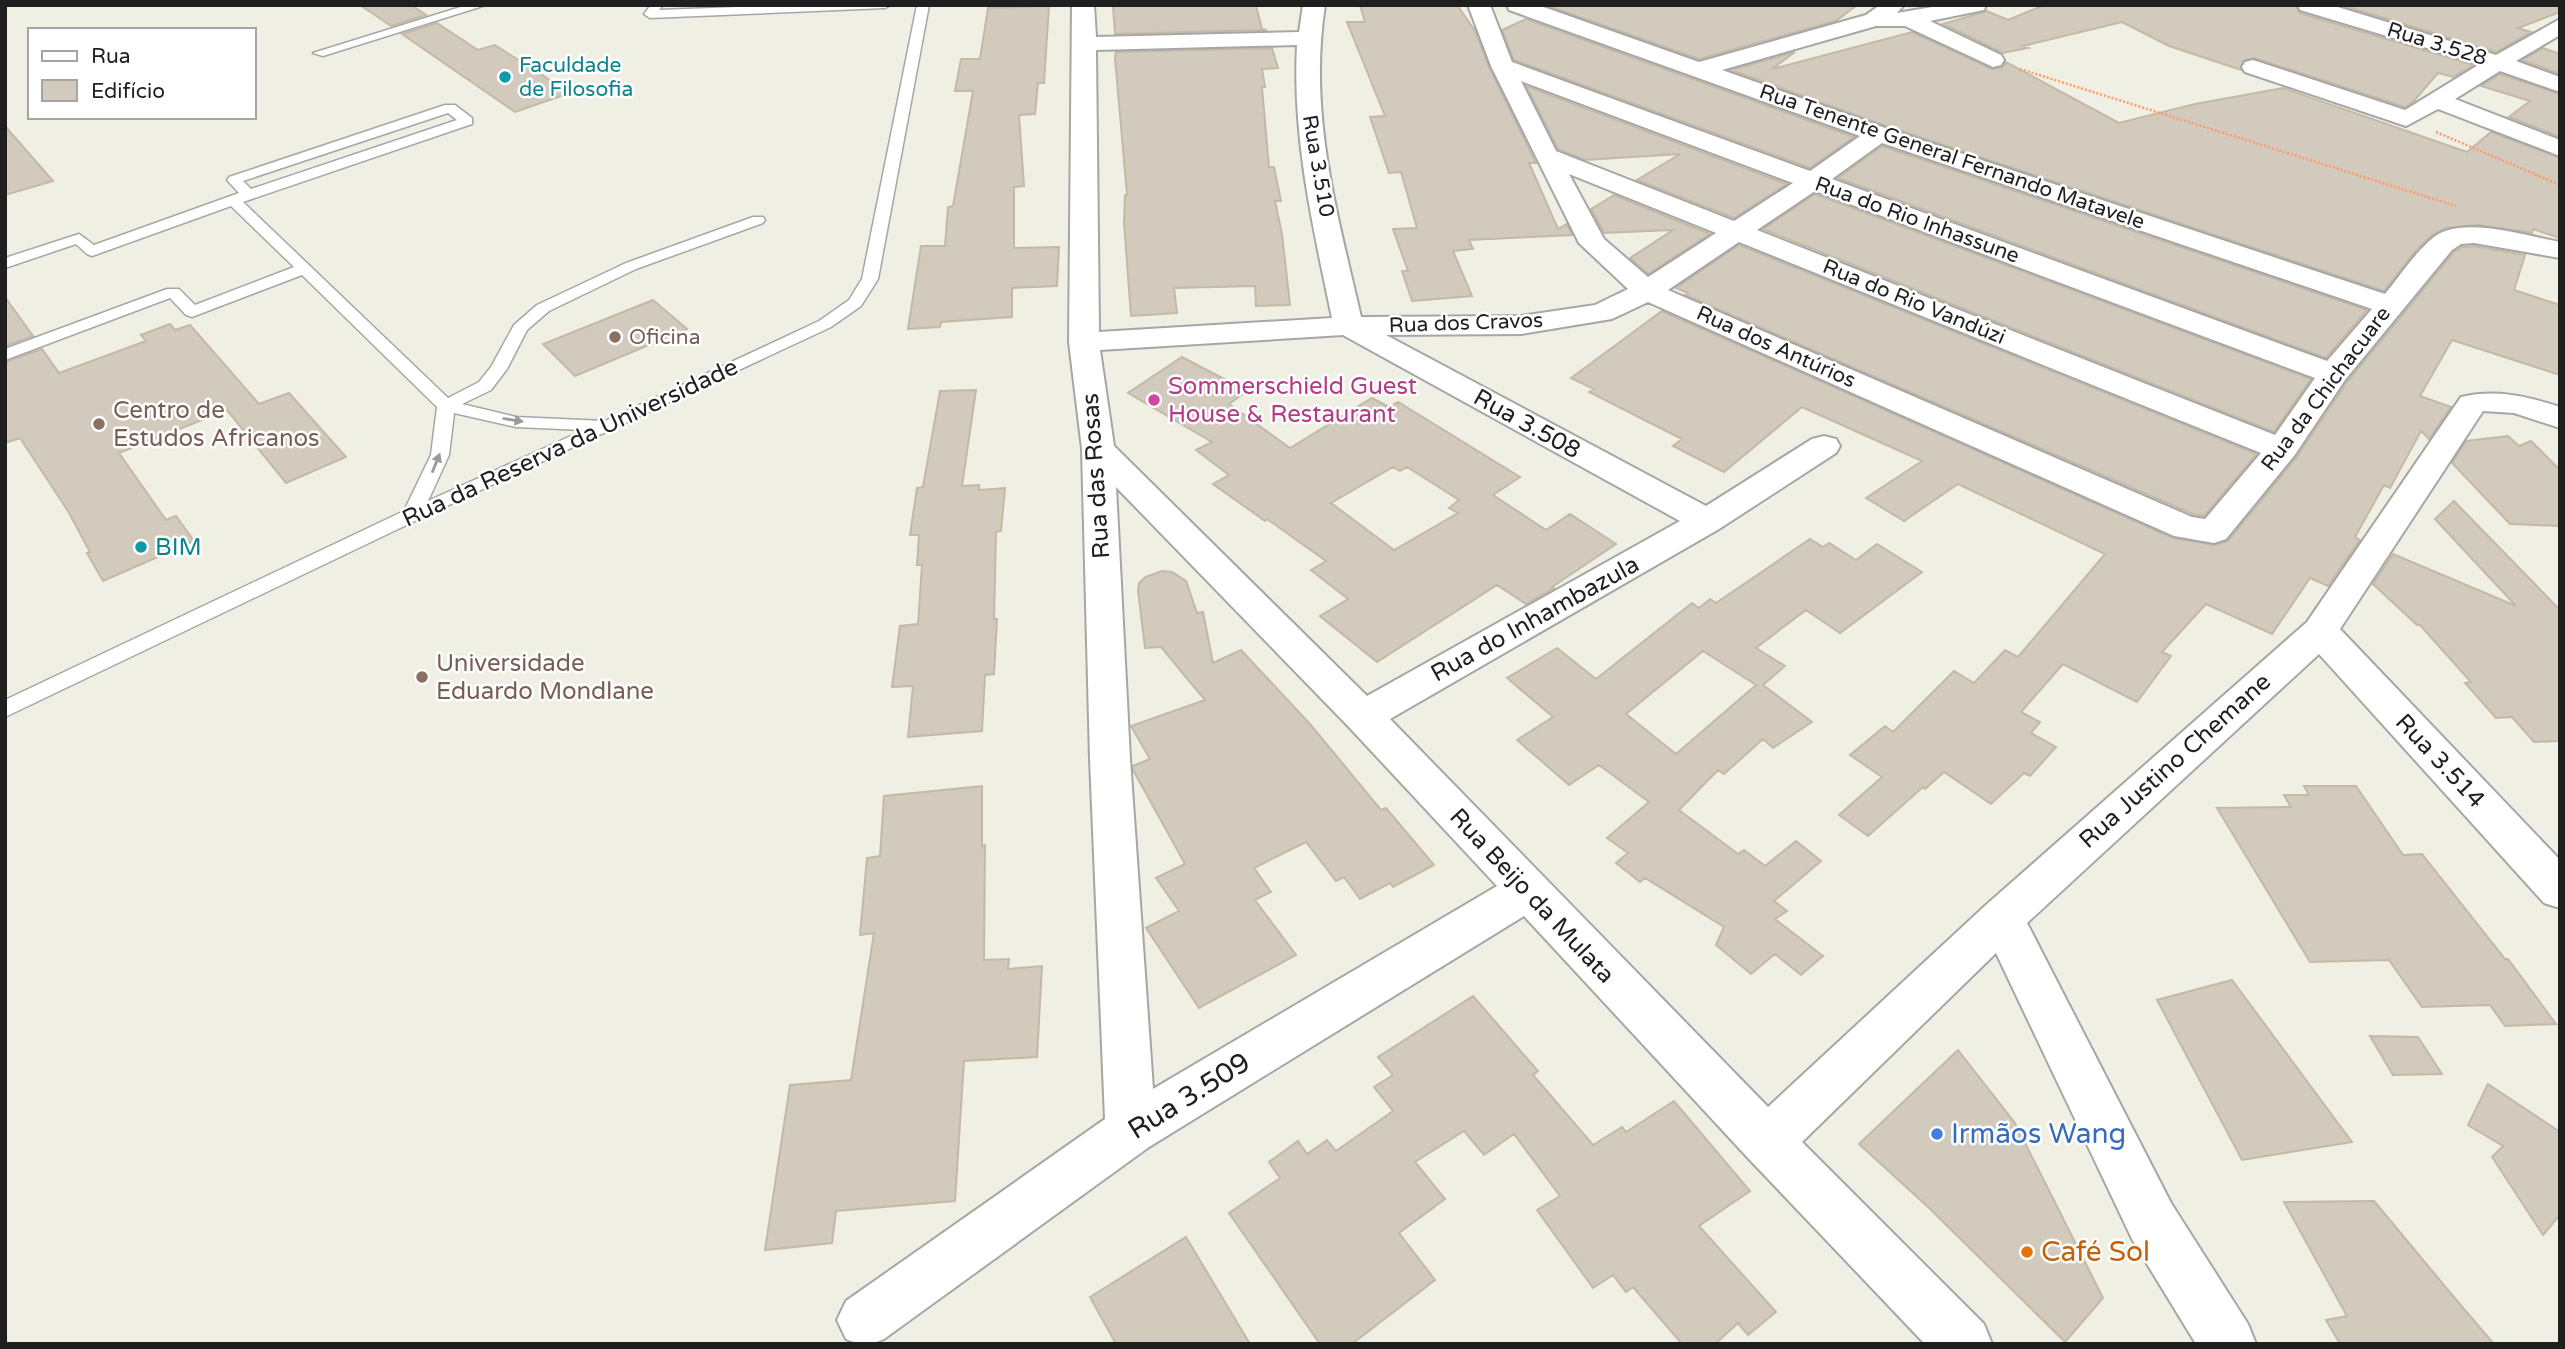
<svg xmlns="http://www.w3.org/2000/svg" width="2565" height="1349" viewBox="0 0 2565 1349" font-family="'Varela Round',sans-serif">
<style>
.building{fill:#d1cabd;stroke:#c4b9a5;stroke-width:2;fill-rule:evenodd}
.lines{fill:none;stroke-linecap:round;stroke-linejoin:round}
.lane-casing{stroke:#a6a6a6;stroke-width:3}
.street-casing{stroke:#a6a6a6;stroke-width:4}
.path{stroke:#ff9967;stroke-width:2.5;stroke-dasharray:2 2;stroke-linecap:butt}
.lane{fill:#fff;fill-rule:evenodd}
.street{fill:#fff;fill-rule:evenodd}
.oneway{fill:#9a9a9a}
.culture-dot{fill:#0f9aa8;stroke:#fff;stroke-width:2.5}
.education-dot{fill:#8d6e63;stroke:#fff;stroke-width:2.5}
.hotel-dot{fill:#d1479c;stroke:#fff;stroke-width:2.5}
.shop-dot{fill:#3f7fe0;stroke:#fff;stroke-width:2.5}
.food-dot{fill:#e8710a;stroke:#fff;stroke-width:2.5}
.labels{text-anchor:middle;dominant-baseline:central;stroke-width:5;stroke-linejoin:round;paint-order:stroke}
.far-street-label{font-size:21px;fill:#1f1f1f;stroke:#fff}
.far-culture-label{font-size:21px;fill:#0d838f;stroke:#fff;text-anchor:start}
.far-education-label{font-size:21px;fill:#785e54;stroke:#fff;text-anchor:start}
.hotel-label{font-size:24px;fill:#b23c85;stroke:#fff;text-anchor:start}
.education-label{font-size:24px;fill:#785e54;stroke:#fff;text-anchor:start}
.street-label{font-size:24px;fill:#1f1f1f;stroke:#fff}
.culture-label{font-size:24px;fill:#0d838f;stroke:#fff;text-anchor:start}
.near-street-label{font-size:28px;fill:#1f1f1f;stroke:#fff}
.near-shop-label{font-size:28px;fill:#366cbe;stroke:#fff;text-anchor:start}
.near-food-label{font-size:28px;fill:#c56008;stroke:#fff;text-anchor:start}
</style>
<rect width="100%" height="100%" fill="#f0efe4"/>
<path class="building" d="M360,5H411L426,15L391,26Z
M1256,5L1262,29L1267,30L1115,34L1113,6Z
M1360,5H1457L1475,31L1489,67L1536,163H1529L1558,229L1567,224L1572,235L1469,240L1473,249L1453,251L1472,296L1412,301L1402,271H1408L1393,229L1417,228L1401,172L1389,173L1370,117L1385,116L1347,22H1365Z
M1555,5H1857L1836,21L1699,59L1551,7Z
M2044,5H2296L2299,13L2474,65L2453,77L2438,73L2414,101L2405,107L2254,58L2243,61L2241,70L2169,46L2122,22L2023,46L2028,48L2003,53L1943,24L1987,11L2008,20Z
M2341,5H2560V12L2518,28L2531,32L2496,52Z
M1049,6L1044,83H1038L1035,114L1019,115L1024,186L1014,187V248L1059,247L1057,286L1012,288V317L941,322L940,327L908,329L921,246H945L948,207L953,206L973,91H955L961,59H980L988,8Z
M1526,19L1854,137L1810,168L1514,60L1502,30Z
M437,23L478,50L495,45L570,93L515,112L402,34Z
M1912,32L1992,69L2002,68L2006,62L2119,123L2195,104L2283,88L2467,152L2491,132L2560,158V238L2533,229L2532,233L2478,225L2446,228L2432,235L2418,248L2384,291L1889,127L1731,70L1795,52L1772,69Z
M1272,48L1278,68L1262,69L1265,87H1262L1269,167H1274L1281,201H1275L1282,234L1290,305L1256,306L1255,286L1174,288L1177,313L1131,316L1124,223L1125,195H1127L1115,58L1116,52Z
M2543,48L2560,54V74L2522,60Z
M2500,74L2560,94V137L2509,117L2530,101L2481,86Z
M1526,86L1787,184L1734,218L1637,180L1680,154L1585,160L1558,149Z
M5,126L53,181L5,195Z
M1882,146L2367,310L2326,358L1838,178Z
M1815,194L2311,379L2274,432L1763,229Z
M1614,195L1710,234L1648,274L1630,258L1673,230L1604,233L1591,209Z
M1739,245L2257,454L2204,516L2193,514L1685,295L1688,293L1676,288Z
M2474,246L2525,255L2514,290L2560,305V375L2452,340L2420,396L2451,407L2429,439L2421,431L2390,488L2384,485L2355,537L2360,540L2328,586L2310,578L2272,634L2206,604L2162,652L2171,656L2137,702L2063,664L2021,712L2040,722L2031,733L2056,747L2030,776L2024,773L1991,804L1944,772L1925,789L1923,787L1868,836L1839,815L1882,777L1850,755L1885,726L1893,732L1954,671L1974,683L2005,650L2018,657L2105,554L1958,484L1904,521L1866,498L1922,461L1802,407L1724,472L1673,446L1682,439L1589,392L1594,389L1571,378L1662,311L2173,538L2215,545L2228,541L2296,458L2347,382L2454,252L2462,247Z
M5,297L33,336L5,346Z
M653,300L687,329L575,376L543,344Z
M170,324L175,330L190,325L259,404L289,393L346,457L286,483L227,410L119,453L166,520L176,516L194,541L103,581L87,553L90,552L68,511L20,438L5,443V362L42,349L59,373L146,341L141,335Z
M1182,357L1247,391L1229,404L1290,448L1372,398L1389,407L1398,402L1520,477L1493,495L1546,530L1570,514L1616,544L1552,587L1554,588L1526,604L1497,585L1377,662L1320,616L1348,599L1311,570L1326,561L1267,519L1265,521L1213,484L1229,475L1196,450L1212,442L1128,393ZM1393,467L1400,471L1407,467L1459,500L1449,508L1458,513L1394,550L1331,503Z
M976,390L962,486L979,485V490L1005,488L1001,531L996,532L994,619H997L994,674L985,675L982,731L908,737L913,686L892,687L900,626L918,624L922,565H917L919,535H910L917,488L923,487L940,391Z
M2508,436L2519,446L2531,441L2560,470V526L2510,524L2452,463L2466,441Z
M2454,501L2560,610V741L2534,742L2512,717L2496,718L2465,683L2471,682L2420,625H2417L2373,584L2393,554L2516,606L2435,519Z
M1810,539L1823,547L1829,543L1856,560L1877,544L1922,572L1840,633L1806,610L1756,648L1785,666L1763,685L1812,722L1773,748L1763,739L1724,774L1718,770L1679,810L1738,854L1744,850L1765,866L1796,841L1821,861L1774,901L1787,911L1775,919L1823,956L1801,975L1775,954L1751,974L1716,945L1724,927L1645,878L1640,882L1616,863L1628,853L1607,838L1649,802L1599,765L1569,785L1517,740L1553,717L1507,678L1557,648L1596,679L1692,603L1699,608L1710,599L1716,603ZM1703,651L1756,685L1676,754L1626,714Z
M1162,571L1172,572L1186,581L1197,613L1203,612L1213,663L1241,650L1310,724L1381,810L1386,808L1434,865L1393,887L1390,883L1360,899L1344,877L1336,881L1306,842L1254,868L1271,892L1255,900L1296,955L1199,1008L1146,928L1179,911L1156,878L1185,864L1133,770V766L1150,759L1131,726L1205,700L1161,647L1145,648L1138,591L1139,583L1145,577Z
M982,786V846L985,845L984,960L1009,959L1008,969L1042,966L1037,1057L964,1061L955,1201L836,1211L832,1243L765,1250L790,1085L851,1080L874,933L860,935L867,858L880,856L884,796Z
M2304,786H2356L2403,855L2422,854L2505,959H2508L2556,1024L2505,1026L2490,1005L2422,1007L2389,960L2310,962L2217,808L2291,807L2284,795H2309Z
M2232,980L2352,1142L2242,1160L2157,1000Z
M1473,996L1538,1071L1533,1075L1593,1145L1622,1127L1626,1132L1674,1101L1750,1191L1699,1226L1776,1312L1748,1335L1738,1323L1715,1344H1682L1633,1287L1626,1292L1613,1275L1593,1288L1537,1210L1560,1196L1514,1134L1484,1155L1464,1131L1415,1162L1445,1199L1399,1233L1435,1280L1352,1344H1320L1229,1213L1280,1178L1269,1162L1298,1141L1307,1154L1327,1140L1336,1151L1393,1111L1374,1087L1393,1075L1378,1057Z
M2370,1036L2418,1037L2442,1074L2393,1075Z
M1958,1050L2015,1123L2103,1298L2065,1342L1928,1207L1859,1144Z
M2488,1084L2560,1132V1215L2543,1235L2492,1157L2503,1146L2468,1125Z
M2374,1201L2458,1302L2494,1344H2340L2326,1320L2347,1316L2284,1202Z
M1186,1237L1250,1344H1116L1090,1297Z"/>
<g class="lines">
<g class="lane-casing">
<path id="lane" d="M467,5H486L323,56L313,53Z
M651,5H663L659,10L787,5H891L885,8L650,18L644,14Z
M917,5H929L878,279L861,306L831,327L419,519L5,717V700L404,511L431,455L437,407L302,275L192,317L186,315L170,298L5,360V349L167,289H179L195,305L294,267L231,206L92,256L87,254L76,244L5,268V258L79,234L94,245L239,193L227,180L229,177L445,105H455L472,118V124L243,202L448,398L479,382L491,367L514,325L537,305L626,263L753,217H763L765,220L763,223L636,269L549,311L527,330L507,369L491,390L462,404L516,417L605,421L819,321L849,300L862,279ZM448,113L457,120L251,189L243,181ZM454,413L516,427L584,430L428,501L449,455Z"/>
</g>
<g class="street-casing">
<path id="street" d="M1072,5H1094L1096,37L1299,32L1303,5H1325C1308,114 1337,212 1361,317L1521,316L1595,305L1628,289L1579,243L1491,66L1468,5H1490L1512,62L1810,171L1860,136L1509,10L1507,5H1538L1699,62L1866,15L1880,5H1904L1897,13L1944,5H1986L1984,10L1930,21L2001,55L2004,60L2001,65L1993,67L1905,26H1876L1722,70L1888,129L2385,294C2400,276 2415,252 2434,237C2462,215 2527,236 2560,242V258L2474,243L2461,244L2452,250L2345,380L2294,456L2226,539L2214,543L2174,536L1648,302L1612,319L1521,334L1386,335L1706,506L1812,439L1824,436L1836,439L1840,446L1836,453L1719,529L1390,719L1768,1107L1986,905L2307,622L2461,397C2496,389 2526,396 2560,407V428L2514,413L2483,411L2340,629L2560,860V908L2544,903L2319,654L2027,923L2171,1203L2248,1324L2256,1344H2196L2133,1241L1996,953L1802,1142L1984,1324L1992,1344H1925L1749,1159L1524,916L1149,1147L884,1339C871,1345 859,1345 846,1339L837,1320L846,1301L1105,1119L1090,759L1082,449L1069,342ZM1297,45C1292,138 1313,227 1332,318L1099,332L1096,50ZM1521,81L1793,183L1734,221L1556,151ZM1882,143L2372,309L2327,361L1832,179ZM1569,174L1716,233L1648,277L1604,239ZM1815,191L2315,378L2275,435L1757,230ZM1739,242L2261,453L2205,519L2192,517L1668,290ZM1343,335L1680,521L1367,696L1114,446L1100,350ZM1116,487L1349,727L1497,886L1153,1089L1130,759Z
M2298,5H2331L2496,55L2560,19V35L2516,61L2560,77V92L2500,71L2455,99L2560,140V156L2438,109L2406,126L2245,72L2242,67L2245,62L2253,60L2405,110L2480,64L2300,10Z"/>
</g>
<path class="path" d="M2020,69L2456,206
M2436,132L2560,185"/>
<use href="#lane" class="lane"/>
<use href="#street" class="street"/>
</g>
<defs><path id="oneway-solid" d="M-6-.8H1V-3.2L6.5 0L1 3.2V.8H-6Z" transform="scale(1.75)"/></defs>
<g class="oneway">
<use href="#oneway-solid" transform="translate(513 420) rotate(9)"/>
<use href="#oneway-solid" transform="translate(436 463) rotate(-68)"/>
</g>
<g class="culture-dot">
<circle cx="505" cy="77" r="7"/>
<circle cx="141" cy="547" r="7"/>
</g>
<g class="education-dot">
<circle cx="615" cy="337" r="7"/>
<circle cx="99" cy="424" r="7"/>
<circle cx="422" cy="677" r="7"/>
</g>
<circle class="hotel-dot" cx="1154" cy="400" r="7"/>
<circle class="shop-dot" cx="1937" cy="1134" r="7"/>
<circle class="food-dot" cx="2027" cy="1252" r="7"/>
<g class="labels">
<g class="far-street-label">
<text transform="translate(2437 44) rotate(17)">Rua 3.528</text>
<text transform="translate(1952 157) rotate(19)">Rua Tenente General Fernando Matavele</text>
<text transform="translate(1318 166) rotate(80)">Rua 3.510</text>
<text transform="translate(1917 220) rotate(20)">Rua do Rio Inhassune</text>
<text transform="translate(1914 302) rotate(22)">Rua do Rio Vandúzi</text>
<text transform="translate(1466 323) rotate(-2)">Rua dos Cravos</text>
<text transform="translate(1776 347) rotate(24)">Rua dos Antúrios</text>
<text transform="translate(2326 389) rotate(-53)">Rua da Chichacuare</text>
</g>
<g class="far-culture-label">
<text x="519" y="65">Faculdade<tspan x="519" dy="24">de Filosofia</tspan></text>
</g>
<g class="far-education-label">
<text x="629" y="337">Oficina</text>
</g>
<g class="hotel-label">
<text x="1168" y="386">Sommerschield Guest<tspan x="1168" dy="28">House &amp; Restaurant</tspan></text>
</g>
<g class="education-label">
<text x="113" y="410">Centro de<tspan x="113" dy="28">Estudos Africanos</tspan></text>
<text x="436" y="663">Universidade<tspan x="436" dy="28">Eduardo Mondlane</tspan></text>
</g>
<g class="street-label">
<text transform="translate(1527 424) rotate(29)">Rua 3.508</text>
<text transform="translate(570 443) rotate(-25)">Rua da Reserva da Universidade</text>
<text transform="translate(1096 476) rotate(-94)">Rua das Rosas</text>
<text transform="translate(1535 619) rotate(-29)">Rua do Inhambazula</text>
<text transform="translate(2175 761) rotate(-42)">Rua Justino Chemane</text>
<text transform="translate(2440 761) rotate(47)">Rua 3.514</text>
<text transform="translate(1532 896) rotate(47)">Rua Beijo da Mulata</text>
</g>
<g class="culture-label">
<text x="155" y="547">BIM</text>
</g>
<g class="near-street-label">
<text transform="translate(1189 1096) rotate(-32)">Rua 3.509</text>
</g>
<g class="near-shop-label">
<text x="1951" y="1134">Irmãos Wang</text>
</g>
<g class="near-food-label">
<text x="2041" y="1252">Café Sol</text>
</g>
</g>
<rect width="2565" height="1349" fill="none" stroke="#1f1f1f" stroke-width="14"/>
<rect x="28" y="28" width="228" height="91" fill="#ffffff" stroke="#a5a5a5" stroke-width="2"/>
<rect x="42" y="51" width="35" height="10" fill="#ffffff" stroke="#a5a5a5" stroke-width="2"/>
<text x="91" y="63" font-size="21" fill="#1f1f1f">Rua</text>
<rect x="42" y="80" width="35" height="21" fill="#d1cabd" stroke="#a5a5a5" stroke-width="2"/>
<text x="91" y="98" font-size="21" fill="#1f1f1f">Edifício</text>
</svg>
